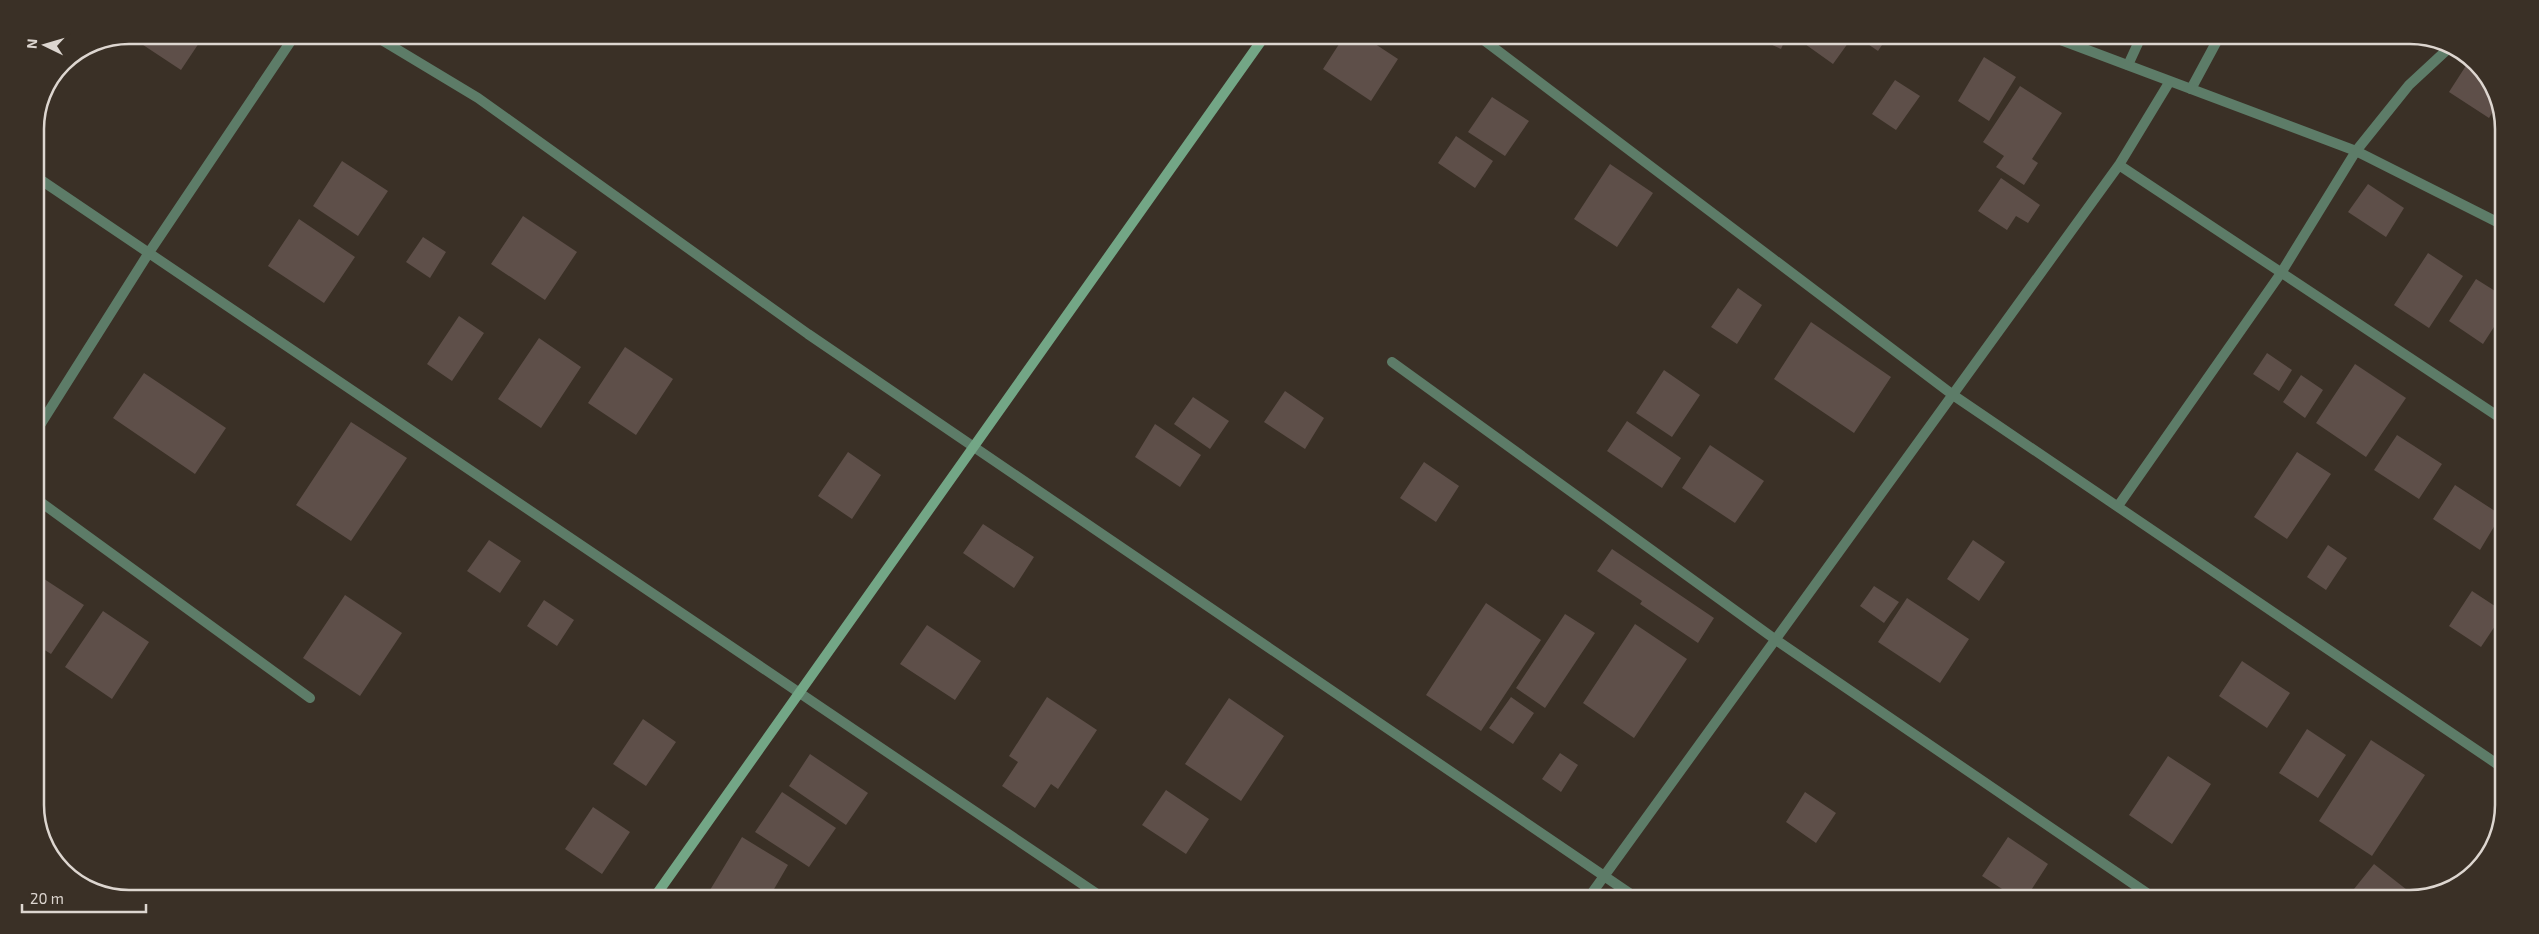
<svg xmlns="http://www.w3.org/2000/svg" width="2539" height="934" viewBox="0 0 2539 934" font-family="'Exo 2',sans-serif">
<style>
.building{fill:#5e4f49}
.lines{fill:none;stroke-linecap:round;stroke-linejoin:round}
.lane{stroke:#5d7c68;stroke-width:10}
.street{stroke:#5d7c68;stroke-width:10}
.secondary{stroke:#73a686;stroke-width:10}
.rim{fill:none;stroke:#ddd6d0;stroke-width:2.5}
</style>
<rect width="100%" height="100%" fill="#3a3026"/>
<path class="building" d="M128,35H188L199,43L181,70Z
M1343,38H1366L1398,59L1371,101L1323,69Z
M1757,38H1786L1781,49Z
M1798,39H1851L1833,64Z
M1863,39H1886L1878,51L1862,40Z
M1984,57L2016,77L1989,121L1958,101Z
M2469,61L2485,71L2497,105L2489,118L2449,92Z
M1895,80L1920,96L1896,130L1872,114Z
M2020,86L2062,113L2032,159L2038,163L2024,185L1996,167L2004,156L1983,142Z
M1492,97L1529,121L1505,156L1468,132Z
M1456,136L1493,161L1475,188L1438,163Z
M342,161L388,191L358,236L313,206Z
M1610,164L1653,193L1617,247L1574,219Z
M2001,178L2040,205L2028,223L2016,216L2007,230L1978,211Z
M2368,184L2404,208L2386,237L2348,212Z
M523,216L577,252L545,300L491,264Z
M299,219L355,257L324,303L268,266Z
M423,237L446,252L430,278L406,262Z
M2428,253L2463,276L2429,328L2394,305Z
M2476,279L2503,296V313L2483,344L2449,321Z
M1738,288L1762,305L1737,344L1711,327Z
M459,316L484,333L452,381L427,364Z
M1811,322L1891,377L1854,433L1774,379Z
M539,338L581,367L541,428L498,399Z
M625,347L673,379L636,435L588,403Z
M2267,353L2292,370L2279,391L2253,374Z
M2355,364L2406,398L2366,457L2316,423Z
M1664,370L1700,395L1672,437L1636,413Z
M144,373L226,428L195,474L113,418Z
M2301,375L2323,390L2305,418L2283,402Z
M1285,391L1324,418L1305,449L1264,422Z
M1193,397L1229,421L1210,449L1174,424Z
M1627,421L1681,458L1662,488L1607,451Z
M351,422L407,458L351,541L296,505Z
M1155,424L1201,455L1180,487L1135,457Z
M2397,435L2442,464L2419,499L2374,470Z
M1710,445L1764,481L1735,523L1682,488Z
M848,452L881,475L852,519L818,496Z
M2297,452L2331,474L2287,539L2254,517Z
M1424,462L1459,486L1436,522L1400,498Z
M2455,485L2501,515L2480,550L2433,519Z
M983,524L1034,557L1014,588L963,553Z
M489,540L521,561L500,593L467,571Z
M1973,540L2005,562L1979,601L1947,579Z
M2328,545L2347,558L2326,590L2307,577Z
M1612,549L1714,618L1698,643L1640,604L1642,601L1597,571Z
M35,573L84,605L51,654L35,644Z
M1874,586L1899,602L1884,623L1860,606Z
M2472,591L2501,610V617L2481,647L2449,626Z
M345,595L402,633L360,696L303,658Z
M1907,598L1969,639L1940,683L1878,642Z
M544,600L574,620L557,646L527,626Z
M1486,603L1541,640L1481,731L1426,695Z
M103,611L149,642L112,699L65,667Z
M1565,614L1595,633L1545,708L1516,688Z
M1635,624L1687,659L1634,738L1583,703Z
M927,625L981,661L955,700L900,664Z
M2242,661L2290,693L2267,728L2219,696Z
M1047,697L1097,730L1058,789L1051,784L1035,808L1002,786L1018,762L1009,756Z
M1511,697L1534,713L1513,744L1489,728Z
M1229,698L1284,736L1241,801L1185,764Z
M643,719L676,742L646,786L613,764Z
M2307,729L2346,755L2318,798L2279,773Z
M2371,740L2425,775L2372,856L2319,821Z
M1560,753L1578,765L1561,792L1542,779Z
M810,754L868,793L846,825L789,786Z
M2168,756L2211,784L2172,844L2129,815Z
M1166,790L1209,819L1186,854L1142,825Z
M782,792L836,828L809,867L755,832Z
M1805,792L1836,813L1816,843L1786,822Z
M593,807L630,832L602,874L565,849Z
M742,837L788,865L770,896L707,895Z
M2008,837L2048,864L2026,898H2016L1982,876Z
M2374,864L2416,897L2346,899Z"/>
<g class="lines">
<path class="lane" d="M2128,65L2140,39
M2191,89L2218,39
M2356,151L2409,85L2450,47"/>
<path class="street" d="M375,36L478,98L808,334L1635,897
M1481,38L1953,395L2500,766
M2058,39L2356,151L2281,273L2118,506
M2356,151L2503,225
M2119,165L2502,419
M35,176L1100,896
M1392,362L1776,640L2154,898
M35,433L148,254L295,35
M35,498L310,698
M1589,897L2119,165L2170,81"/>
<path class="secondary" d="M656,895L1264,37"/>
</g>
<path d="M0 0H2539V934H0ZM129 44H2410A85 85 0 0 1 2495 129V805A85 85 0 0 1 2410 890H129A85 85 0 0 1 44 805V129A85 85 0 0 1 129 44Z" fill="#3a3026" fill-rule="evenodd"/>
<path class="rim" d="M129 44H2410A85 85 0 0 1 2495 129V805A85 85 0 0 1 2410 890H129A85 85 0 0 1 44 805V129A85 85 0 0 1 129 44Z"/>
<g transform="translate(45 45) rotate(275)" stroke="#3a3026" stroke-width="4" paint-order="stroke">
<path d="M0-4L9 19L0 12L-9 19Z" fill="#ddd6d0"/>
<text y="-8" font-size="14" font-weight="bold" text-anchor="middle" fill="#ddd6d0">N</text>
</g>
<path d="M22 904v8h124v-8" fill="none" stroke="#ddd6d0" stroke-width="2.5"/>
<text x="30" y="904" font-size="15" fill="#ddd6d0" stroke="#3a3026" stroke-width="4" paint-order="stroke">20 m</text>
</svg>
